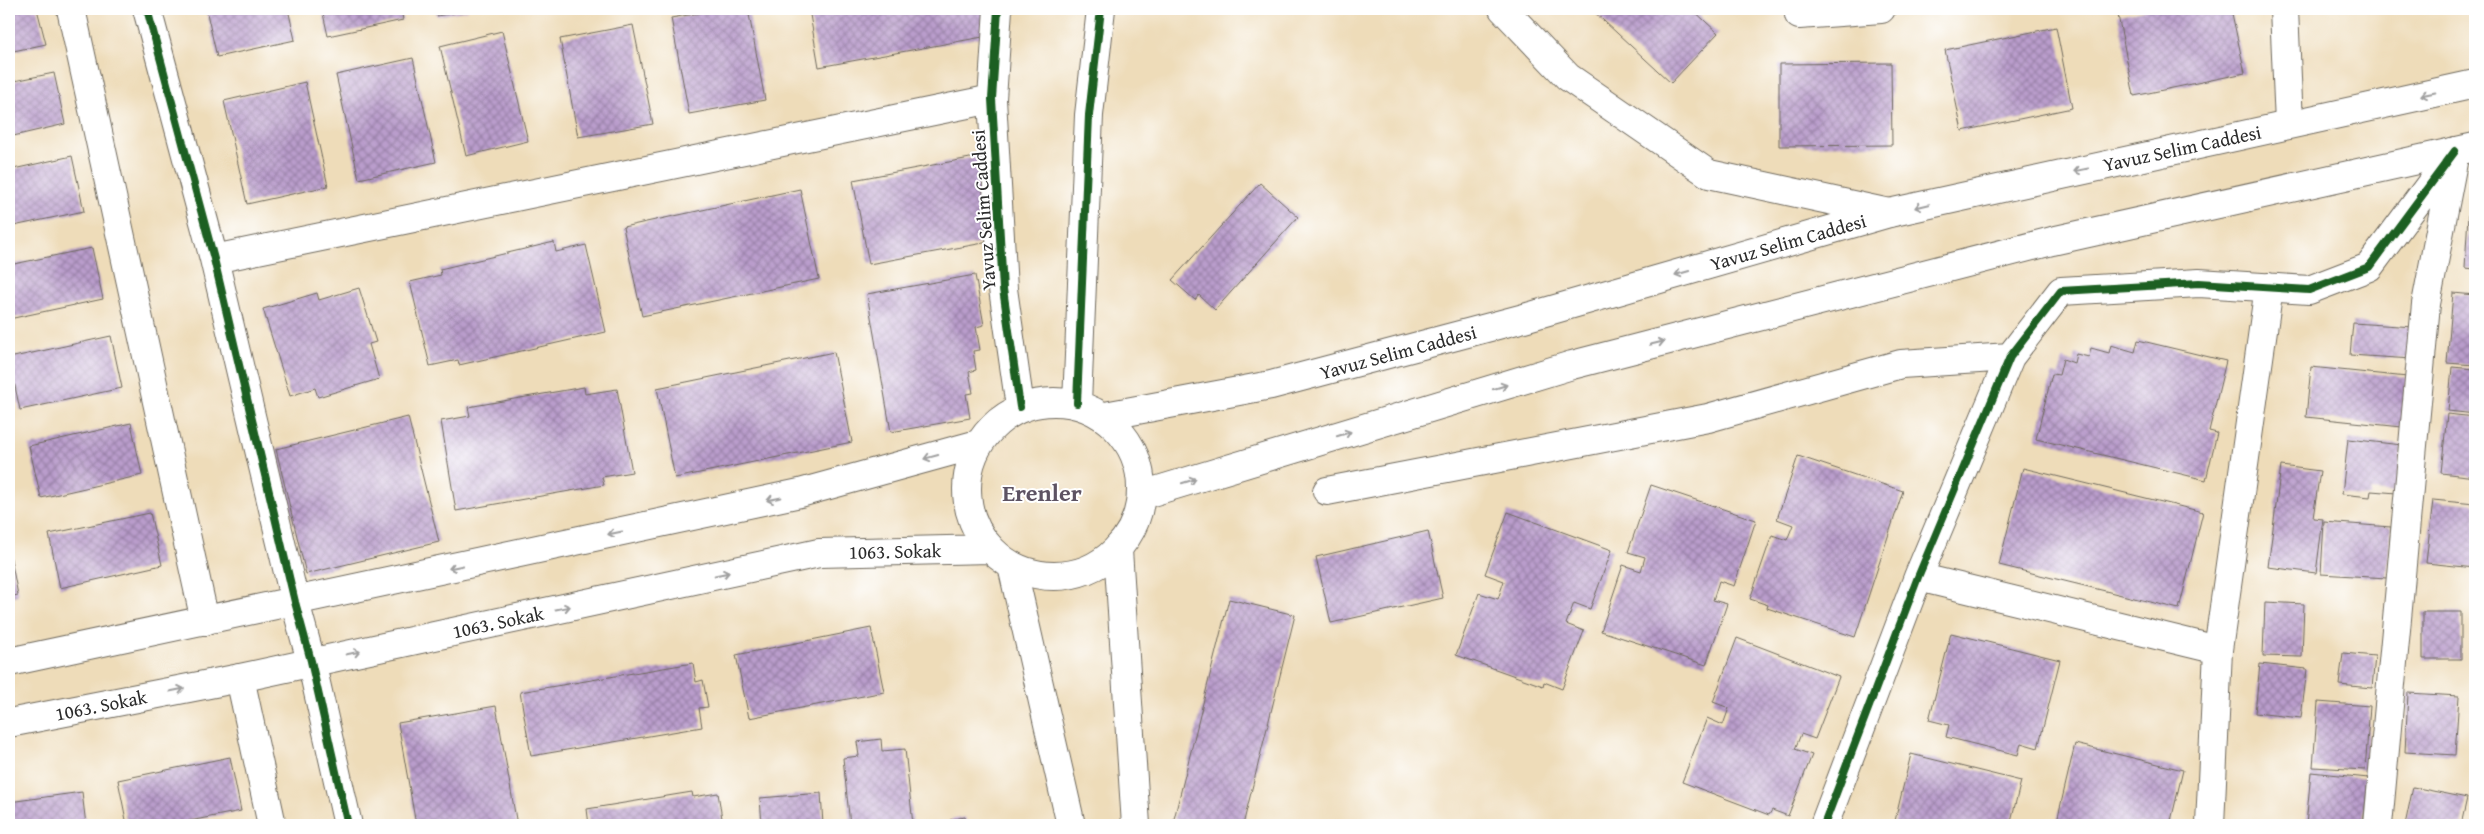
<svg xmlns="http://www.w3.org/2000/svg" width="2484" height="834" viewBox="0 0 2484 834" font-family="'Gentium Book Plus',serif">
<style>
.building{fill:url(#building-cross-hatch)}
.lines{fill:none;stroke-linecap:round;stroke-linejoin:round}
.street-casing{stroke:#6f695d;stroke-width:30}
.secondary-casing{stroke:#6f695d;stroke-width:30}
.street{stroke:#fff;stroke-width:28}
.secondary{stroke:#fff;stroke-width:28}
.cycleway-casing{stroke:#fff;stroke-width:11}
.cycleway{stroke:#1b5e20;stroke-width:8}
.oneway{stroke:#a0a0a0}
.labels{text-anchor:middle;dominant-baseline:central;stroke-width:4;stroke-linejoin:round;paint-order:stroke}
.street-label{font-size:19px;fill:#2b2b2b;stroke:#fff}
.district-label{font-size:24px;font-weight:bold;fill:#5d5363;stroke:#fff}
</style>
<defs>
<pattern id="building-cross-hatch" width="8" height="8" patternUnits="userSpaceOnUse" patternTransform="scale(1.25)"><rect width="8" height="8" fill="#ba9dcc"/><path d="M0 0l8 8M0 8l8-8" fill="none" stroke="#9780a6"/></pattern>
</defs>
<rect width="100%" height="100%" fill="#fff"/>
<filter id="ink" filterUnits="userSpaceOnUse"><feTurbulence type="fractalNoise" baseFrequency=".02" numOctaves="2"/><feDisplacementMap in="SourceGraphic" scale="10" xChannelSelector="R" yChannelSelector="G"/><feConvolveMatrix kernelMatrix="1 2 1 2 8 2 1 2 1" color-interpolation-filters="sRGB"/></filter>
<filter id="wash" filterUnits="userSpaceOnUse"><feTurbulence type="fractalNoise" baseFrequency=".0096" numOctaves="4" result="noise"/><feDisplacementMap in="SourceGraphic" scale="20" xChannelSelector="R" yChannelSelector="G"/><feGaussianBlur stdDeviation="1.12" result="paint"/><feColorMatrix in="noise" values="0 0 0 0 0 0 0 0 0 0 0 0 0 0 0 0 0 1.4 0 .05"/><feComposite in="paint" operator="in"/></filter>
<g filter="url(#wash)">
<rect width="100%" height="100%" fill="#eedcb9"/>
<g id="blocks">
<path class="building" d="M9,9H37L46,44L9,52Z
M206,9H288L295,40L217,57Z
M322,9H401L403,20L328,36Z
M435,9H468V10L437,16Z
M722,9H748L765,100L689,114L671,18Z
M809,9H983L988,36L819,67Z
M1591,9H1692L1718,33L1671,83Z
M2149,9H2231L2245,73L2134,96L2118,15Z
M633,25L653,124L578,137L560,39Z
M2056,27L2072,108L1962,131L1945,50Z
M502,31L528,141L466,156L440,46Z
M413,58L436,162L359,179L336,75Z
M1891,63L1892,145L1779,146V64Z
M54,73L65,124L9,137V82Z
M305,82L328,186L247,204L224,101Z
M986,155L989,213L983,214L989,242L869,264L853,180Z
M72,156L84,211L9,227V170Z
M1260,183L1298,217L1215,310L1199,295L1195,300L1172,280Z
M800,189L819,279L642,316L623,227Z
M2468,215L2475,216V269L2465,268Z
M554,242L556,252L586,245L606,332L459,365L458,360L430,366L410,282L441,275L440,269Z
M92,248L103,299L9,319V265Z
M975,275L984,325L976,327L980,350L973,351L976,370L969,372L973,393L966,394L970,418L891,432L867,294Z
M359,288L376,342L369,344L379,379L318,397L315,388L290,396L263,309L317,293L319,300Z
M2453,293L2475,295V365L2447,363Z
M2353,323L2414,327L2412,359L2350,355Z
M111,336L122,388L20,410L9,358Z
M2138,340L2226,361L2209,431L2217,433L2206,480L2036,439L2052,374L2059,375L2063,359L2074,363L2076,354L2089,357L2091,348L2109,353L2111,345L2135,352Z
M834,352L852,442L675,478L657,388Z
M2311,367L2407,377L2402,427L2306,417Z
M2452,367L2475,369V414L2448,411Z
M584,387L585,394L617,389L632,472L602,477L604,485L456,511L441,421L470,416L468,407Z
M2447,414L2475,417V477L2441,473Z
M408,417L439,542L306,574L276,449Z
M131,423L142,475L41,498L29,446Z
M2348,439L2402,445L2397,493L2371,491L2370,497L2342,494Z
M1798,456L1903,491L1855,637L1767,608L1768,605L1750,599L1772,535L1787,540L1793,525L1777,519Z
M2281,466L2320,471L2313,518L2323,519L2316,573L2268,567Z
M2023,468L2203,512L2179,609L1999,565Z
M1651,485L1756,520L1734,586L1719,581L1713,600L1727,604L1706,665L1601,631L1623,565L1641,571L1645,557L1628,552Z
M2433,500L2475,504V568L2426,563Z
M1508,512L1612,550L1590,609L1574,603L1566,624L1584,631L1562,689L1544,682L1543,686L1456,655L1479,593L1498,599L1504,581L1485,574Z
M150,513L162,565L60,588L49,534Z
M2324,522L2391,527L2387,578L2321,574Z
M1428,531L1443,598L1331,623L1316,557Z
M9,549L18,595L9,597Z
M1229,599L1295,615L1243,825H1199L1174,819Z
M2265,602L2304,604L2302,657L2263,656Z
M2423,612H2461V659H2423Z
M871,628L884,692L749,718L736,655Z
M1951,633L2060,660L2038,748L2021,743L2018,755L1946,737L1949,725L1929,720Z
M1737,638L1839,677L1815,739L1801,734L1795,749L1812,755L1788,816L1772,810L1769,815L1682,782L1707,718L1723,725L1729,708L1713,702Z
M2343,653L2375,656L2372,688L2339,685Z
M693,663L696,682L703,680L708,707L699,708L702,727L531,756L520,692Z
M2260,664L2307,669L2301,718L2255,713Z
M2408,693L2459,696L2455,755L2405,752Z
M2318,702L2370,706L2365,770L2313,767Z
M496,706L517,825H416L398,723Z
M881,739L882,751L905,749L913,825H850L843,758L859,756L857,742Z
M2075,744L2183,770L2170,825H2056Z
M1911,754L2021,781L2010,825H1894Z
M230,757L241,811L169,825H127L118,780Z
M2311,772L2368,778L2363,825H2306Z
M2413,787L2467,798L2461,825H2405Z
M82,792L86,825H9V802Z
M692,792L693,797L718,793L723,825H589L587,809Z
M821,793L823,825H762L760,798Z
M965,817L967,825H951L950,820Z"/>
</g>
</g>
<g filter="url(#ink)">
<use href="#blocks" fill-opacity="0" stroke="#6f695d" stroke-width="1"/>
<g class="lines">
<g class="street-casing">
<path id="street" d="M71,9L205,621
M147,9L214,259L295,602L311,661L348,825
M1503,9L1568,77L1709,174L1889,213
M2284,9L2289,124
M1799,15L1881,9
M214,259L992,99
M1327,491L1708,418L1901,364L2010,357
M1118,550L1136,825
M1012,566L1071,825
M1918,577L2218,650
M240,678L272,825
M1824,825L1918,577L2010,357L2061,291L2199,283L2309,290L2369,267L2455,151
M2210,825L2218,650L2269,287
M2378,825L2426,304L2454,157"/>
</g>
<g class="secondary-casing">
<path id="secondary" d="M998,9L992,99L1003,289L1020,407
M967 489a87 87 0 1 1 174 0a87 87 0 1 1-174 0Z
M1077,403L1089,115L1101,9
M1105,416L1271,385L1524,318L1889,213L2475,84
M1142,495L1572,365L2052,241L2475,147
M9,662L800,493L978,444
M9,723L240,678L819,553L990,549"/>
</g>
<use href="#street" class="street"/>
<use href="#secondary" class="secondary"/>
<g class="cycleway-casing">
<path id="cycleway" d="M147,9L214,259L295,602L311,661L348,825
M998,9L992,99L1003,289L1020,407
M1077,403L1089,115L1101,9
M1824,825L1918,577L2010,357L2061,291L2199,283L2309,290L2369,267L2455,151"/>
</g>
<use href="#cycleway" class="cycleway"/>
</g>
<defs><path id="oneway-shaft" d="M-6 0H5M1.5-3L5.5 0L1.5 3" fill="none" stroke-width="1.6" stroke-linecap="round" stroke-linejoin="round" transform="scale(1.25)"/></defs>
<g class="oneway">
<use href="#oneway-shaft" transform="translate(2428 94) rotate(168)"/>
<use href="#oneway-shaft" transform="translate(2081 170) rotate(168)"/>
<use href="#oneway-shaft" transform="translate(1922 206) rotate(167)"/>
<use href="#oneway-shaft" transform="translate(1682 273) rotate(164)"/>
<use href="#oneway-shaft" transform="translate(1657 343) rotate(-14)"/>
<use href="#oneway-shaft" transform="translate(1500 387) rotate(-17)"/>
<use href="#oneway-shaft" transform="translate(1344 434) rotate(-17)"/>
<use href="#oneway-shaft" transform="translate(931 457) rotate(165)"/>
<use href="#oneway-shaft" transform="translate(1189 481) rotate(-17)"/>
<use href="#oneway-shaft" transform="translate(774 499) rotate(168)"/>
<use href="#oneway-shaft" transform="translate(615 533) rotate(168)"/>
<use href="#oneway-shaft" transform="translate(456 567) rotate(168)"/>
<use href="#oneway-shaft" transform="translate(722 574) rotate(-12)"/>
<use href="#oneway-shaft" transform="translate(563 608) rotate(-12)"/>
<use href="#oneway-shaft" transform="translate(353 653) rotate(-12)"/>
<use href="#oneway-shaft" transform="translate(177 690) rotate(-11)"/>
</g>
</g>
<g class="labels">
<g class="street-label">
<text transform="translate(2182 148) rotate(-12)">Yavuz Selim Caddesi</text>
<text transform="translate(983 210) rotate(-94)">Yavuz Selim Caddesi</text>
<text transform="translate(1788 242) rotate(-16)">Yavuz Selim Caddesi</text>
<text transform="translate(1398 352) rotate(-15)">Yavuz Selim Caddesi</text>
<text transform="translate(895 551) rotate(-1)">1063. Sokak</text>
<text transform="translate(498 622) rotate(-12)">1063. Sokak</text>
<text transform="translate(101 705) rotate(-11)">1063. Sokak</text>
</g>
<g class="district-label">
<text x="1042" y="492">Erenler</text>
</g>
</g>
<rect width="2484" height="834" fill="none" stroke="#fff" stroke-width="30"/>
</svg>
